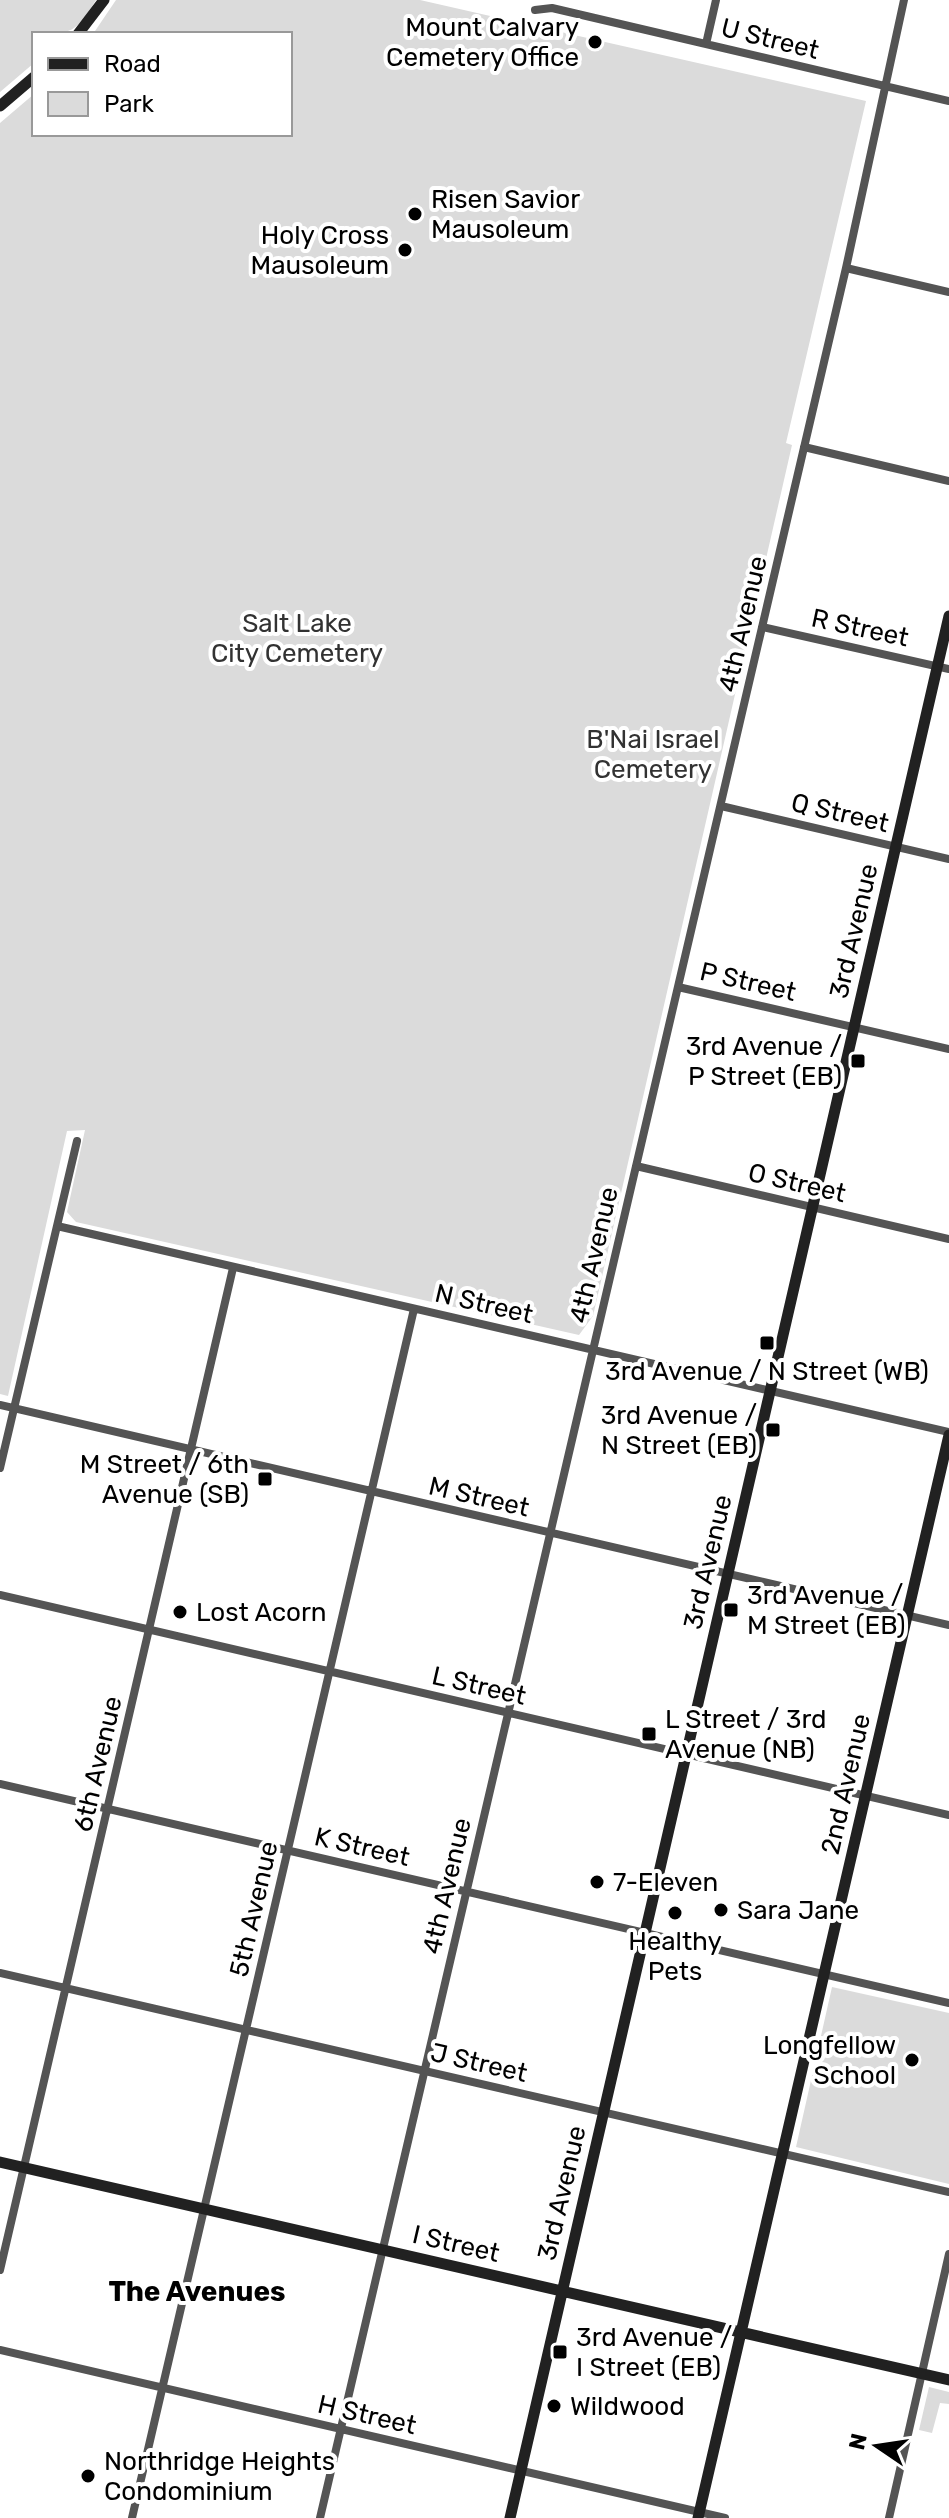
<svg xmlns="http://www.w3.org/2000/svg" width="949" height="2518" viewBox="0 0 949 2518" font-family="Rubik,sans-serif">
<style>
.green{fill:#dbdbdb}
.lines{fill:none;stroke-linecap:round;stroke-linejoin:round}
.street{stroke:#545454;stroke-width:8}
.secondary{stroke:#212121;stroke-width:11}
.poi-dot{fill:#000;stroke:#fff;stroke-width:3}
.labels{text-anchor:middle;dominant-baseline:central;stroke-width:8;stroke-linejoin:round;paint-order:stroke}
.poi-label{font-size:26px;fill:#000;stroke:#fff;text-anchor:start}
.street-label{font-size:26px;fill:#000;stroke:#fff}
.park-label{font-size:26px;fill:#323232;stroke:#fff}
.neighbourhood-label{font-size:28px;font-weight:bold;fill:#000;stroke:#fff}
</style>
<rect width="100%" height="100%" fill="#fff"/>
<path class="green" d="M0,0H96C75,33 73,34 34,34V63L0,92Z
M116,0H420L866,101L786,443L792,445L593,1316L579,1335L76,1222L67,1212L85,1130L67,1131L8,1396L0,1394V123L34,94V134H290V34H93Z
M832,1987L949,2013V2184L796,2147Z
M929,2387L949,2392V2404L940,2403L932,2433L919,2430Z"/>
<g class="lines">
<path class="street" d="M535,10L552,8L949,101
M706,44L716,0
M846,268L949,292
M804,447L949,481
M762,627L949,669
M721,806L949,859
M678,987L949,1049
M636,1166L949,1239
M57,1226L949,1432
M0,1405L949,1625
M0,1468L77,1141
M0,1595L949,1815
M0,1784L949,2003
M0,1973L949,2192
M0,2270L233,1268
M0,2350L725,2518
M132,2518L414,1309
M320,2518L846,268L904,0
M889,2518L949,2254"/>
<path class="secondary" d="M78,34L104,0
M0,106L34,77
M0,2162L949,2380
M510,2518L949,616
M698,2518L949,1435"/>
</g>
<g class="poi-dot">
<circle cx="595" cy="42" r="8"/>
<circle cx="415" cy="214" r="8"/>
<circle cx="405" cy="250" r="8"/>
<rect x="850" y="1053" width="16" height="16" rx="4"/>
<rect x="759" y="1335" width="16" height="16" rx="4"/>
<rect x="765" y="1422" width="16" height="16" rx="4"/>
<rect x="257" y="1471" width="16" height="16" rx="4"/>
<rect x="723" y="1602" width="16" height="16" rx="4"/>
<circle cx="180" cy="1612" r="8"/>
<rect x="641" y="1726" width="16" height="16" rx="4"/>
<circle cx="597" cy="1882" r="8"/>
<circle cx="721" cy="1910" r="8"/>
<circle cx="675" cy="1913" r="8"/>
<circle cx="912" cy="2060" r="8"/>
<rect x="552" y="2344" width="16" height="16" rx="4"/>
<circle cx="554" cy="2406" r="8"/>
<circle cx="88" cy="2476" r="8"/>
</g>
<g class="labels">
<g class="poi-label">
<text x="579" y="27" text-anchor="end">Mount Calvary<tspan x="579" dy="30">Cemetery Office</tspan></text>
<text x="431" y="199">Risen Savior<tspan x="431" dy="30">Mausoleum</tspan></text>
<text x="389" y="235" text-anchor="end">Holy Cross<tspan x="389" dy="30">Mausoleum</tspan></text>
<text x="842" y="1046" text-anchor="end">3rd Avenue /<tspan x="842" dy="30">P Street (EB)</tspan></text>
<text x="767" y="1371" text-anchor="middle">3rd Avenue / N Street (WB)</text>
<text x="757" y="1415" text-anchor="end">3rd Avenue /<tspan x="757" dy="30">N Street (EB)</tspan></text>
<text x="249" y="1464" text-anchor="end">M Street / 6th<tspan x="249" dy="30">Avenue (SB)</tspan></text>
<text x="747" y="1595">3rd Avenue /<tspan x="747" dy="30">M Street (EB)</tspan></text>
<text x="196" y="1612">Lost Acorn</text>
<text x="665" y="1719">L Street / 3rd<tspan x="665" dy="30">Avenue (NB)</tspan></text>
<text x="613" y="1882">7-Eleven</text>
<text x="737" y="1910">Sara Jane</text>
<text x="675" y="1941" text-anchor="middle">Healthy<tspan x="675" dy="30">Pets</tspan></text>
<text x="896" y="2045" text-anchor="end">Longfellow<tspan x="896" dy="30">School</tspan></text>
<text x="576" y="2337">3rd Avenue /<tspan x="576" dy="30">I Street (EB)</tspan></text>
<text x="570" y="2406">Wildwood</text>
<text x="104" y="2461">Northridge Heights<tspan x="104" dy="30">Condominium</tspan></text>
</g>
<g class="street-label">
<text transform="translate(770 39) rotate(14)">U Street</text>
<text transform="translate(743 624) rotate(-77)">4th Avenue</text>
<text transform="translate(860 628) rotate(12)">R Street</text>
<text transform="translate(840 813) rotate(13)">Q Street</text>
<text transform="translate(854 931) rotate(-77)">3rd Avenue</text>
<text transform="translate(748 982) rotate(13)">P Street</text>
<text transform="translate(797 1183) rotate(13)">O Street</text>
<text transform="translate(594 1255) rotate(-77)">4th Avenue</text>
<text transform="translate(484 1304) rotate(13)">N Street</text>
<text transform="translate(479 1497) rotate(13)">M Street</text>
<text transform="translate(708 1562) rotate(-77)">3rd Avenue</text>
<text transform="translate(479 1686) rotate(13)">L Street</text>
<text transform="translate(98 1764) rotate(-77)">6th Avenue</text>
<text transform="translate(846 1784) rotate(-77)">2nd Avenue</text>
<text transform="translate(362 1847) rotate(13)">K Street</text>
<text transform="translate(447 1886) rotate(-77)">4th Avenue</text>
<text transform="translate(254 1909) rotate(-77)">5th Avenue</text>
<text transform="translate(479 2063) rotate(13)">J Street</text>
<text transform="translate(562 2193) rotate(-77)">3rd Avenue</text>
<text transform="translate(456 2244) rotate(13)">I Street</text>
<text transform="translate(367 2415) rotate(13)">H Street</text>
</g>
<g class="park-label">
<text x="297" y="623">Salt Lake<tspan x="297" dy="30">City Cemetery</tspan></text>
<text x="653" y="739">B'Nai Israel<tspan x="653" dy="30">Cemetery</tspan></text>
</g>
<g class="neighbourhood-label">
<text x="197" y="2291">The Avenues</text>
</g>
</g>
<rect x="32" y="32" width="260" height="104" fill="#ffffff" stroke="#999999" stroke-width="2"/>
<rect x="48" y="58" width="40" height="12" fill="#212121" stroke="#999999" stroke-width="2"/>
<text x="104" y="72" font-size="24" fill="#000000">Road</text>
<rect x="48" y="92" width="40" height="24" fill="#dbdbdb" stroke="#999999" stroke-width="2"/>
<text x="104" y="112" font-size="24" fill="#000000">Park</text>
<g transform="translate(877 2446) rotate(283)" stroke="#ffffff" stroke-width="6" paint-order="stroke">
<path d="M0-6L14 30L0 20L-14 30Z" fill="#000000"/>
<text y="-12" font-size="22" font-weight="bold" text-anchor="middle" fill="#000000">N</text>
</g>
</svg>
